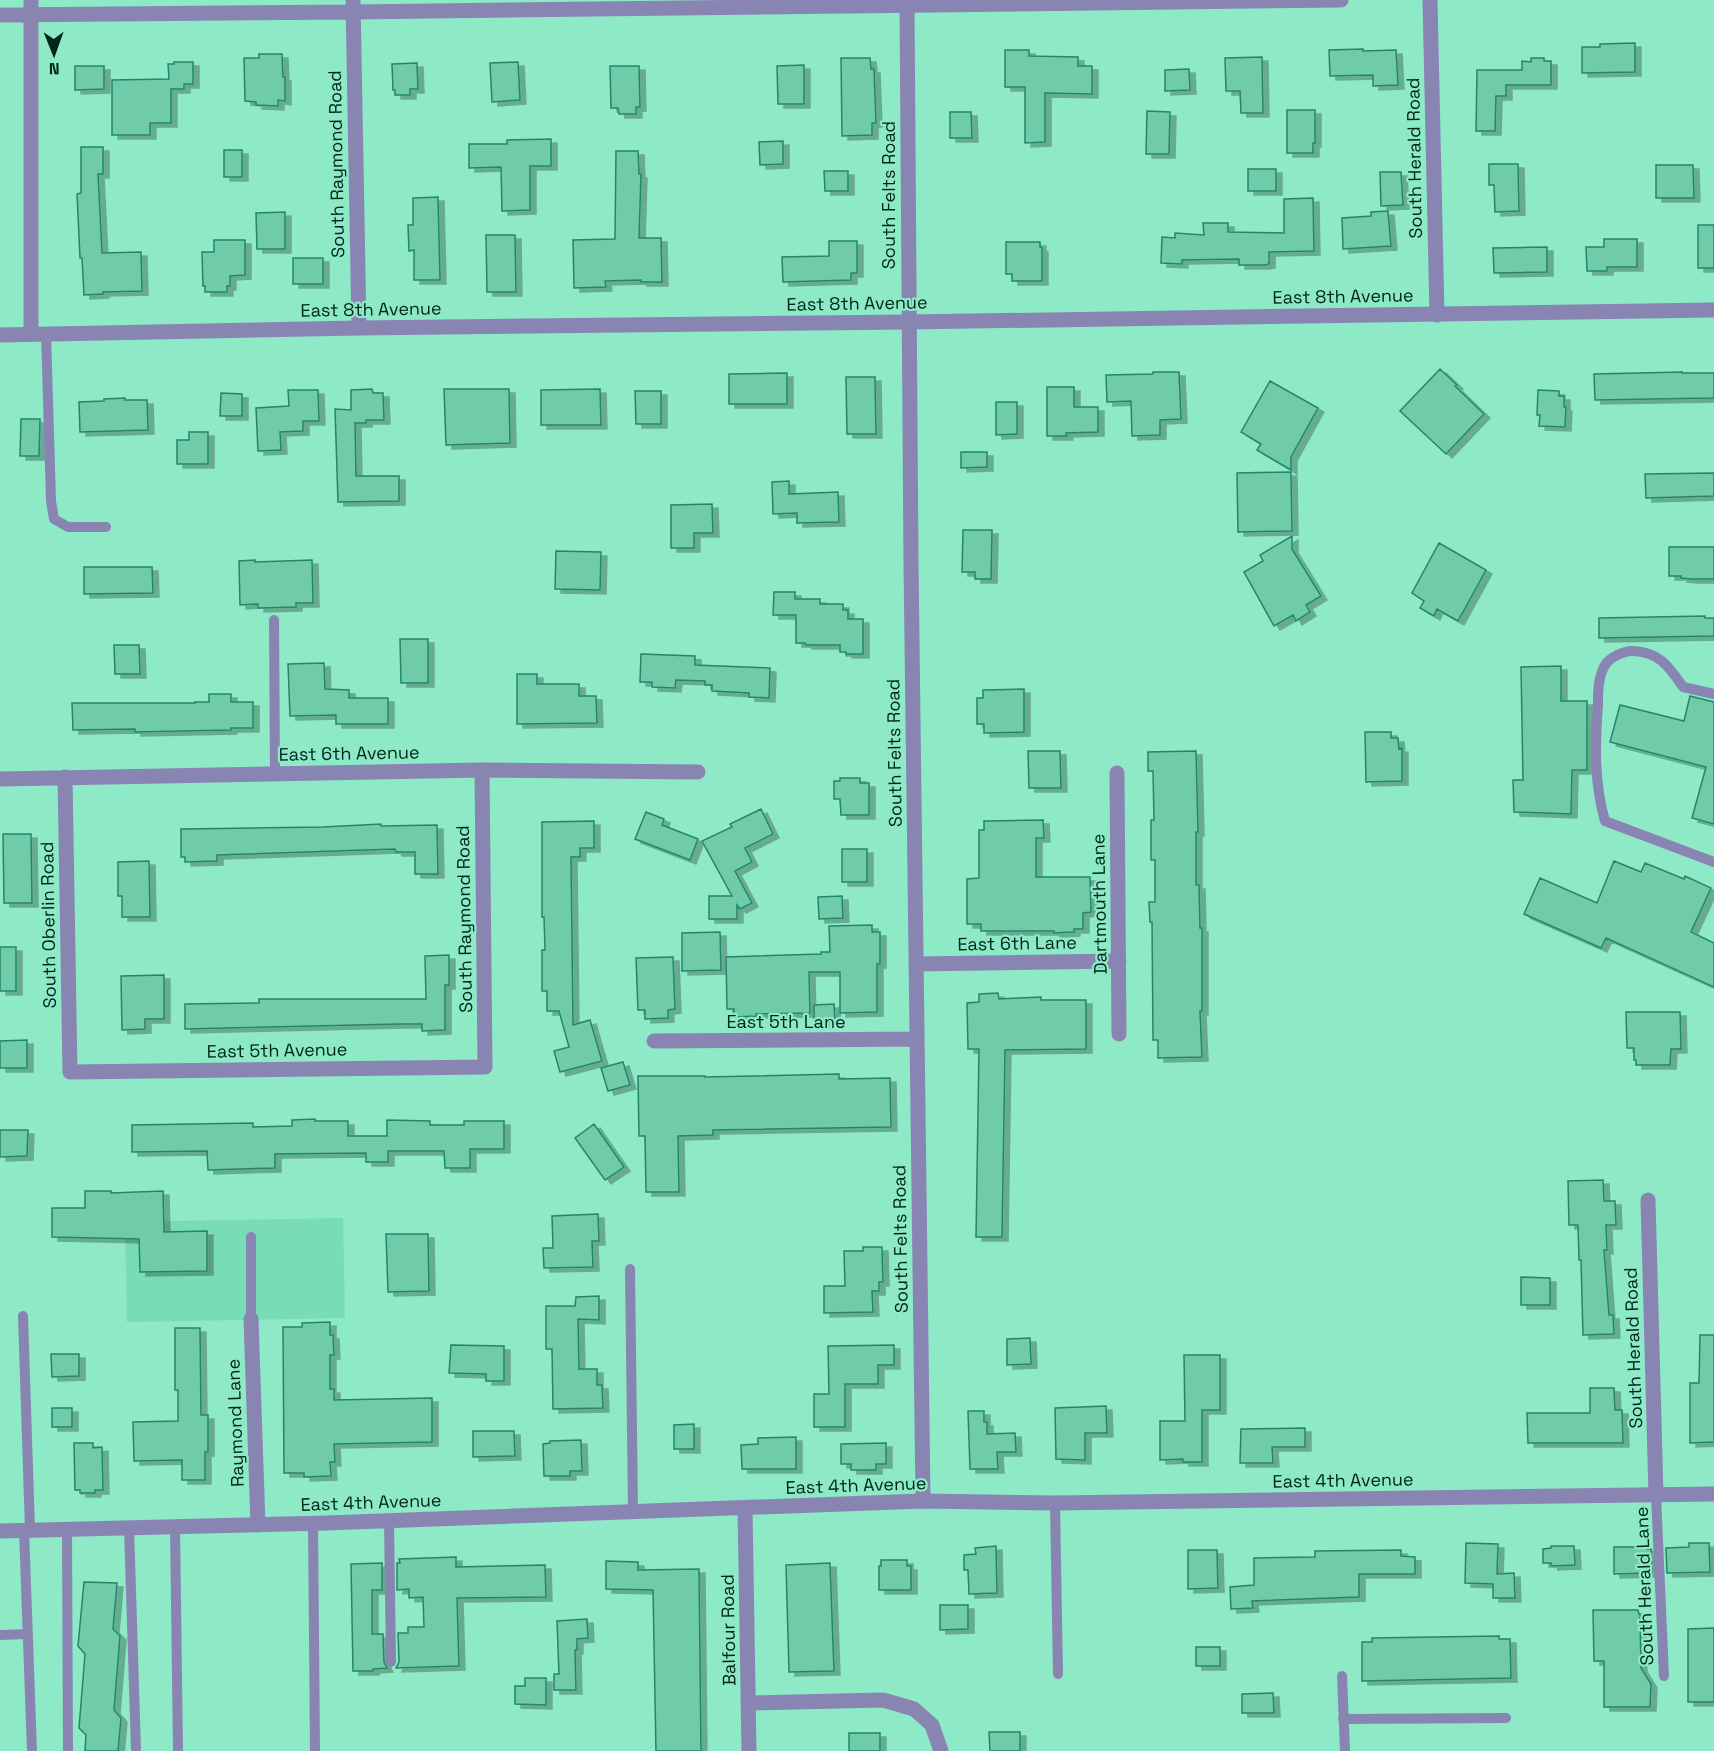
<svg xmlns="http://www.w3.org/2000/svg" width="1714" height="1751" viewBox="0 0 1714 1751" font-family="'Space Grotesk',sans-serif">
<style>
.built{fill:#78dcb7}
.building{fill:#6fcba9;stroke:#248769;stroke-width:1.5;filter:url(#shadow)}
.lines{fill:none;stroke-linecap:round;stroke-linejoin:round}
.service{stroke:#8985b3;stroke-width:10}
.minor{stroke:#8985b3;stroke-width:15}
.tertiary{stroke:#8985b3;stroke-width:15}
.labels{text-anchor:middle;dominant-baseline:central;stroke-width:4.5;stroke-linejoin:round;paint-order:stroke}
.street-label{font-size:18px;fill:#002519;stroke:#8de9c6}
</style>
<defs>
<filter id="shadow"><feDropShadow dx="6" dy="4" stdDeviation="0" flood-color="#0004"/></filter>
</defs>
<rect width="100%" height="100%" fill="#8de9c6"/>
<path class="built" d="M343,1218L345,1318L127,1322L125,1222Z"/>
<path class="building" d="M1635,43V72L1582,73V47H1600V44Z
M1363,49V51L1396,50L1398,85L1373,86V75L1330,76L1329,50Z
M1005,50H1029V56L1078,57V66H1092V94L1045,93V142L1025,143V87H1005Z
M259,54H282L283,77H285V101L278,100V106L256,105V102L245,101L244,58H259Z
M1262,57L1263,113H1241L1240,91H1226L1225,58Z
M841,58H870L871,69H874L876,123H872V135L842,136Z
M1531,58H1544V61H1551V85H1506V96H1496L1495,131H1476L1477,70H1522V61L1531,62Z
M174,62H193V84H184V89H171V123H150V135H112V80L169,79L168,64H174Z
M518,62L520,100L492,102L490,63Z
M417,63L418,89H410V95H395V90H393L392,64Z
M804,65V104H778L777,66Z
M75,66H104V89L75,90Z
M610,66H639L640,107H636V114H619L618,108H611Z
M1189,69L1190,90L1165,91V70Z
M1287,110H1315V143H1313V153H1287Z
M1147,111L1170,112L1169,154H1146Z
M950,112H971L972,138H950Z
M551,139V166H530V210L502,211L501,167L469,168V144H507V140Z
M783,141V164L760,165L759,142Z
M81,147H103V174H98L102,253L141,252L142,291L103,292V294L84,295L82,258H80L77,194L81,193Z
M224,150H242V177H224Z
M616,151H638L639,174H641L639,238H661L662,282H641V280L605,281L606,287L574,288L573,240L615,239Z
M1489,164H1518L1519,211L1495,212L1494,185H1489Z
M1656,165H1693L1694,198H1656Z
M1248,169H1276V191H1248Z
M824,171H848V191H825Z
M1380,172H1401L1403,205L1381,206Z
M438,197L440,280H414V250L409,251L408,225H413V198Z
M1313,198L1314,251L1269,252V264L1265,265H1239V259L1182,260V264L1161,263L1162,237L1175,238V233L1204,235L1203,223H1228V232L1284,233V199Z
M1388,211L1391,246L1343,249L1342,218L1371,216V212Z
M285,212V249H257L256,213Z
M1698,225H1714V268H1698Z
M486,235H515L516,292H487Z
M1604,239H1637V267H1607V271H1587L1586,247H1604Z
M214,240H245V275L230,276V286H227V292H205V286H203L202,252H214Z
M829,241H857V273H851V280L783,282L782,257L829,256Z
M1006,242H1040V247L1042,248V281H1012V274H1006Z
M1547,247V272L1494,273L1493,248Z
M293,258H323V284H293Z
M1440,369L1457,385L1455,386L1484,414L1446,454L1400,411Z
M1153,372H1179L1181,419L1160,420V435L1132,436L1131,401L1107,402L1106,375L1153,374Z
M1682,372V373H1714V398L1595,400L1594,374Z
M787,373V404H729V374Z
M846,377H875L876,434H847Z
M1270,381L1318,408L1291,457V470L1257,450L1261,444L1241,432Z
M1047,387H1074V407H1098V432L1066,433L1067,436H1047Z
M372,389L373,393H383L384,420H366V423H355L356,476H399V501L338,502L335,409L351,410V390Z
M444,389H509L510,443L446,445Z
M600,389L601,425H541V390Z
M288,390H318L319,421H303V431L280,432L281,450L258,451L256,408L289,406Z
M1538,390L1559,391V396H1564V407H1566L1565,427L1539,426L1540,415H1537Z
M635,391H661V424H636Z
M221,393L242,394V416H220Z
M125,398V400H147L148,430L80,432L79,402L104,401V399Z
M996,402H1017V434L996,435Z
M21,419H40L39,456H20Z
M189,432H208V464H177V440H189Z
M961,452H987V467L961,468Z
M1291,472L1292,531L1238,532L1237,473Z
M1714,473V496L1646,498L1645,474Z
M789,481V494L838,492L839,522L797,523V513L773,514L772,482Z
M712,504L713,533H694V548H671V505Z
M963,530H992L991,579H975V572H962Z
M1292,536V549L1321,596L1306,605L1310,612L1296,621L1293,615L1274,626L1244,572L1263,561L1260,555Z
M1439,543L1486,570L1458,621L1437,609L1434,616L1420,608L1424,601L1412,593Z
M1669,547H1714V579H1691L1681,578V576H1669Z
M556,551L601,552L600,590L555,589Z
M255,560V562L312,560L313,603H296V607L258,608V604L240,605L239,561Z
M84,567H152L153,593L84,594Z
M774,592H795V599H820V604H843V610H848V619H863V654H846V652H840V645H806L805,643H796V615H773Z
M1705,616V618H1714V636L1599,638V618Z
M400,639H428V683H401Z
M114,645H139L140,674H115Z
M641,654L695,656V665L770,668L769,698L749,697V693L712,691V685H705V681L676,680L675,688L652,687V682H640Z
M324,663L325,689L349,690V698H388V724H336V715L290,716L288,664Z
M1561,666V701H1587V770H1572L1571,814L1514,812L1513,780H1523L1521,667Z
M517,674H537V684H579V696H596L597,723L517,724Z
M1024,689V732L984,733V724H977V698H983V690Z
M209,694H231V702H253V728H231V730L135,732V729L73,730L72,703H195V702H209Z
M1690,696L1714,702V824L1692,818L1706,767L1610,742L1620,705L1684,721Z
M1365,732H1391V738H1398L1399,749L1402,748V781L1366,782Z
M1028,751H1060L1061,788H1029Z
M1196,751L1198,832H1196V885H1199L1200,928H1202V1011H1200L1202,1057L1158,1058V1040H1153L1152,922H1150L1149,902H1155V860H1151V820H1154L1153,771H1148V752Z
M840,778H860V783H869V815H841L840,799H834V781H840Z
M761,809L773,834L745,848L752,862L735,871L752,903L740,909L737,905V919H709V896H732L702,841L732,827L730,824Z
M646,812L664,819L662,825L698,839L690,860L635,839Z
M1043,820L1044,838H1036V877H1090L1091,912L1083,913V929H1074V932L1054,933V931H981V924H967V879L979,878V830H984V821Z
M594,821V848H580V857H571L573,1025L590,1020L602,1061L560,1072L554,1051L569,1047L559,1011H547V991H542V950H545L544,917H542V822Z
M381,824V826L437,825L438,874H415V852H396L395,849L217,855V861L185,862V857H181V829L323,827Z
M3,834H31L32,903H4Z
M842,849H867V882H842Z
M149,861L150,917H122V896H118V862Z
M1614,861L1641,872L1645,863L1684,879L1685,876L1711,888L1691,932L1714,943V987L1606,938L1601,948L1524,914L1540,878L1597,903Z
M842,896L843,918L819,919L818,897Z
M872,925V932H880V964H877V1012L840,1013V972H809L810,1013L756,1014L757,1016L734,1017V1009H727L726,957L821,954V952H830L829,926Z
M720,932L721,970L682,971V933Z
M0,947H16V991H0Z
M449,955V985H445V1030L422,1031V1024H400L185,1029V1004L259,1003V999H426L425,956Z
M673,957L675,1009L668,1010V1018L645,1019V1010H638L636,958Z
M164,975V1019H145V1029L122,1030L121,976Z
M998,993L999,999L1041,997V1000H1086V1049L1005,1050L1002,1237H976L979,1049H968L967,1003L979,1002V994Z
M834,1004L835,1022H814V1005Z
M1626,1012H1680L1681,1049H1671L1670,1065H1636V1060H1634V1048H1627Z
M27,1040V1068H0V1041Z
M623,1062L630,1085L608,1091L601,1068Z
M839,1074V1079L890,1078L891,1127L713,1130V1135L678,1136L679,1192H646L645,1136H639L638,1076H705V1077Z
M315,1119V1121H348V1136H387V1120L430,1121V1125H464V1121H504V1149H470V1168H445L444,1151H388V1162H366V1153L275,1154V1168L208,1170L207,1151L132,1152V1125L253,1123V1127L292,1126V1120Z
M594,1124L624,1167L605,1180L575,1138Z
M0,1130H28L27,1156L0,1157Z
M1603,1180L1604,1201H1615L1616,1225H1606L1607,1250H1604L1609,1315H1613L1614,1334L1583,1335L1581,1260H1579L1578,1225H1569L1568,1181Z
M85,1191H111V1193L163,1191L164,1232L207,1231V1271L140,1272L139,1239L52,1237V1208H85Z
M598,1214L599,1241H592L593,1267L544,1268L543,1248H553L552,1216Z
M386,1234H428L429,1291L388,1292Z
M863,1247H882L883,1282H879V1291H872L873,1312L824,1313V1286H845L844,1251H863Z
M1521,1277L1550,1278V1305H1521Z
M599,1296V1320L578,1319L579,1369H597V1385H602L603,1408L553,1409L552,1349H546V1306H575L576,1297Z
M330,1322V1335H333L334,1355H330V1389H334V1400L432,1398V1442L334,1444L335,1462H330L331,1476L304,1477V1473H284L283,1327H302V1323Z
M175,1328H200L201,1415H208V1452H205V1480H182V1460L134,1461L133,1422L178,1421V1390H175Z
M1700,1335H1714V1442L1690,1443V1383H1699Z
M1030,1338L1031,1364L1007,1365V1339Z
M451,1345L504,1346V1381H486V1374L449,1373Z
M894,1345V1365H878V1384H845V1427H814V1394H829L828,1346Z
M51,1354H79V1376L52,1377Z
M1184,1355H1220V1410H1202V1462H1183V1459L1160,1460V1421H1185Z
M1590,1388H1614L1615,1410H1622L1623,1443H1528L1527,1413H1590Z
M1106,1406L1107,1433H1085V1460L1056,1459L1055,1408Z
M52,1408H72V1427H52Z
M968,1411H984V1422H987V1434L1015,1433L1016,1452H997L998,1469H970Z
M694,1424V1449H674V1425Z
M1305,1428V1447H1272L1273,1463H1240L1241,1429Z
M473,1431H514L515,1456L473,1457Z
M796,1437V1469H742L741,1445L758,1444V1438Z
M581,1440L582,1471H570V1476H544L543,1444L550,1443V1441Z
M74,1443H93V1448L102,1447L103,1490H95V1493H80V1490H75Z
M886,1443V1464H876V1470H851V1464H841V1444Z
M1466,1543L1498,1544L1497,1574L1514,1573L1515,1598H1493V1584L1465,1583Z
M1689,1543H1709L1710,1572L1667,1573L1666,1548L1689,1547Z
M996,1546L997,1593L969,1594L968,1570H964V1555L976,1554L975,1548Z
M1551,1546H1574L1575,1565L1552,1566L1551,1563H1543V1549L1551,1548Z
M1614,1547H1647V1549H1651L1652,1573L1614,1574Z
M1188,1550H1217L1218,1588L1188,1589Z
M1401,1550V1556L1415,1557V1574H1359V1597L1252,1601L1253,1608L1231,1609L1230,1587L1254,1585V1558L1315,1557V1551Z
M456,1557V1567L545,1565L546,1597L457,1598L459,1666L396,1668L399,1662L398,1633H408V1627H424L423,1597L409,1598V1589L397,1590V1563H400L399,1559Z
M881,1560H907V1566H911V1590H879V1566H881Z
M606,1561L638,1562V1570L699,1569L701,1751H656L653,1590L606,1589Z
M382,1563V1590H372V1634H383L384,1662L387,1668L373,1669V1671H353L351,1564Z
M830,1563L834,1671L789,1672L786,1565Z
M84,1582L117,1583L113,1629L120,1636L114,1710L121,1718L118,1751H85L86,1735L79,1728L85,1654L78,1646Z
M940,1605H968V1629L940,1630Z
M1593,1610H1638L1639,1614H1640L1641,1668L1651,1684L1650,1707H1604V1661H1594Z
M587,1619L588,1638L577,1639V1650H575L576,1690H554V1674H559L557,1621Z
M1714,1628V1702H1688V1629Z
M1499,1636V1639H1510L1511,1678L1362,1681V1642H1372V1638Z
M1196,1647H1220V1666H1196Z
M525,1678H546V1705L515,1704V1686H525Z
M1273,1693L1274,1713H1242V1694Z
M989,1732H1020V1751H990Z
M849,1733H880V1751H849Z"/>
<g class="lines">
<path class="service" d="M46,333L51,501L54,519L68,527H106
M274,620L275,774
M1714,694L1683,687C1669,667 1660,652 1633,651C1625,650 1609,658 1605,665C1598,677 1598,692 1598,705C1595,745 1594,783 1605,821L1714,862
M251,1237V1319
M630,1269L633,1512
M23,1316L30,1530
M1656,1495L1664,1676
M1055,1503L1058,1674
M389,1521L391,1662
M313,1523L315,1751
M175,1526L178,1751
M129,1527L136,1751
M24,1530L32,1751
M67,1530L68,1751
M0,1635L27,1634
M1342,1676L1345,1751
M1343,1719L1506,1718"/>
<path class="minor" d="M353,0L359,328
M1430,0L1437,315
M907,4L911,563L923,1501
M0,15L353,12L1341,0
M31,334V0
M1117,773L1119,1034
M65,777L70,1072L485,1067L482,770
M0,779L482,770L698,772
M916,964L1119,961
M654,1041L917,1039
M1648,1200L1656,1495
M251,1319L258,1525
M745,1508L749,1751
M748,1703L883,1700L914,1709L932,1725L941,1751"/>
<path class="tertiary" d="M0,335L359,328L908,322L1714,310
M0,1531L326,1523L923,1501L1055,1503L1714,1494"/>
</g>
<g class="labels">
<g class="street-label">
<text transform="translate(1414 158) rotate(-91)">South Herald Road</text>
<text transform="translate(336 164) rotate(-91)">South Raymond Road</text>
<text transform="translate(888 195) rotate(-90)">South Felts Road</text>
<text transform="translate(1343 296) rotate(-1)">East 8th Avenue</text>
<text transform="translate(857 303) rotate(-1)">East 8th Avenue</text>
<text transform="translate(371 309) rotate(-1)">East 8th Avenue</text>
<text transform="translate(349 753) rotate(-1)">East 6th Avenue</text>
<text transform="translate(894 753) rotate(-91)">South Felts Road</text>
<text transform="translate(1099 904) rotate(-91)">Dartmouth Lane</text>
<text transform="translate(464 919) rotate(-91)">South Raymond Road</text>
<text transform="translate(48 925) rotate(-91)">South Oberlin Road</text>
<text transform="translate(1017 943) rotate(-1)">East 6th Lane</text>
<text x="786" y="1021">East 5th Lane</text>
<text transform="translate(277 1050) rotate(-1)">East 5th Avenue</text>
<text transform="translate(900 1239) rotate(-91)">South Felts Road</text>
<text transform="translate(1633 1348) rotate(-92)">South Herald Road</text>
<text transform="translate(235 1423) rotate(-92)">Raymond Lane</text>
<text transform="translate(1343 1480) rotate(-1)">East 4th Avenue</text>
<text transform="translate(856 1485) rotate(-2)">East 4th Avenue</text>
<text transform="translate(371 1502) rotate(-2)">East 4th Avenue</text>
<text transform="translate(1644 1586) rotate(-92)">South Herald Lane</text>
<text transform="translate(728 1630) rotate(-91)">Balfour Road</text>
</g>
</g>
<g transform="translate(54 54) rotate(179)" stroke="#8de9c6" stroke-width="4.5" paint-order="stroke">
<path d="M0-4.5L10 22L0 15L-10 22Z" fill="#002519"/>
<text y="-9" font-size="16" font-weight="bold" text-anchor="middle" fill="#002519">N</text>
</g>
</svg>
